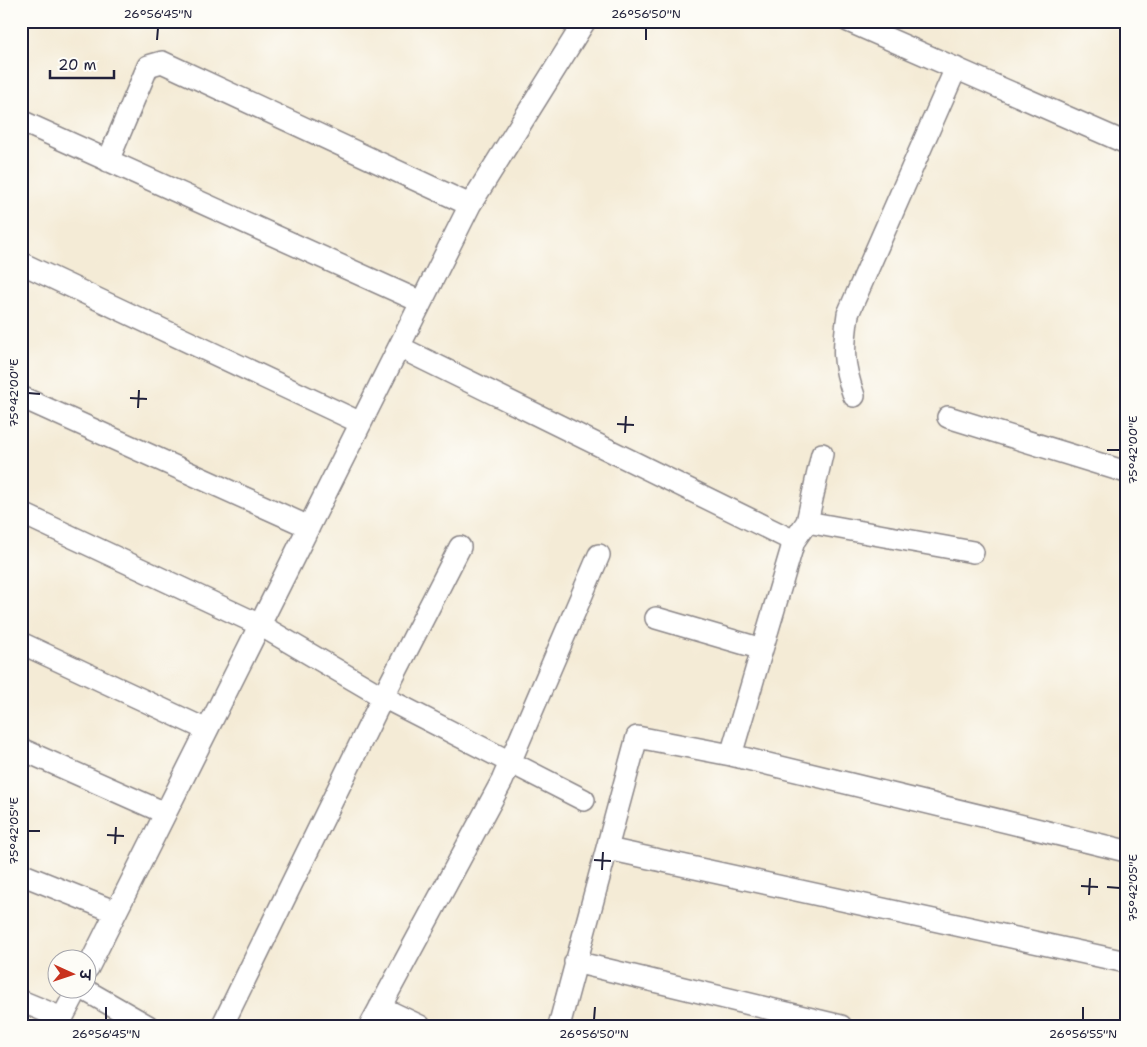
<svg xmlns="http://www.w3.org/2000/svg" width="1147" height="1047" viewBox="0 0 1147 1047" font-family="'Shantell Sans','Playpen Sans Deva',sans-serif">
<style>
.lines{fill:none;stroke-linecap:round;stroke-linejoin:round}
.minor-casing{stroke:#8b8688;stroke-width:24}
.minor{stroke:#fff;stroke-width:21}
.ticks{fill:none;stroke:#22223b;stroke-width:2}
.neatline{fill:none;stroke:#22223b;stroke-width:2}
.ticks-label{font-size:12px;text-anchor:middle;fill:#22223b}
</style>
<rect width="100%" height="100%" fill="#fdfcf7"/>
<filter id="ink" filterUnits="userSpaceOnUse"><feTurbulence type="fractalNoise" baseFrequency=".02" numOctaves="2"/><feDisplacementMap in="SourceGraphic" scale="10" xChannelSelector="R" yChannelSelector="G"/><feConvolveMatrix kernelMatrix="1 2 1 2 8 2 1 2 1" color-interpolation-filters="sRGB"/></filter>
<filter id="wash" filterUnits="userSpaceOnUse"><feTurbulence type="fractalNoise" baseFrequency=".0096" numOctaves="4" result="noise"/><feDisplacementMap in="SourceGraphic" scale="20" xChannelSelector="R" yChannelSelector="G"/><feGaussianBlur stdDeviation="1.12" result="paint"/><feColorMatrix in="noise" values="0 0 0 0 0 0 0 0 0 0 0 0 0 0 0 0 0 1.4 0 .05"/><feComposite in="paint" operator="in"/></filter>
<g filter="url(#wash)">
<rect width="100%" height="100%" fill="#f4ebd6"/>
</g>
<g filter="url(#ink)">
<g class="lines">
<g class="minor-casing">
<path id="minor" d="M848,21L1126,143
M21,121L421,302
M108,161L148,66L162,62L470,205
M21,263L361,423
M399,347L794,541
M854,396C842,362 843,349 848,314L956,68
M21,397L309,527
M948,417L1126,472
M21,513L260,625L383,697L584,800
M807,522L973,552
M656,618L762,649
M21,643L207,730
M21,749L165,813
M731,755L794,541L807,522L822,454
M608,849L1126,962
M21,874L116,912
M575,962L841,1026
M88,968L470,205L585,21
M85,990L148,1026
M21,1001L62,1018
M380,1007L420,1026
M58,1026L77,990
M222,1026L383,697L460,547
M370,1026L502,781L599,555
M559,1026L637,737L731,755L1126,851"/>
</g>
<use href="#minor" class="minor"/>
</g>
</g>
<path class="ticks" d="M157,40L158,28M646,40V28M28,393L40,394M130,398L147,399M138,408L139,390M617,424L634,425M625,433L626,416M1107,450H1120M28,831H40M107,835L124,836M115,844L116,827M594,860L611,861M602,870L603,852M1081,886L1098,887M1107,887L1120,888M1089,895L1090,878M106,1020V1007M594,1020L595,1007M1083,1020V1007"/>
<rect width="1147" height="1047" fill="none" stroke="#fdfcf7" stroke-width="55"/>
<g transform="translate(72 974) rotate(93)"><circle r="24" fill="#fdfcf7" stroke="#a5a5ac"/>
<path d="M0-4L9 19L0 12L-9 19Z" fill="#c8321e"/>
<text y="-8" font-size="14" font-weight="bold" text-anchor="middle" fill="#22223b">उ</text>
</g>
<path d="M50 70v8h64v-8" fill="none" stroke="#22223b" stroke-width="2.5"/>
<text x="58" y="70" font-size="15" fill="#22223b" stroke="#fdfcf7" stroke-width="4" paint-order="stroke">20 m</text>
<rect x="28" y="28" width="1092" height="992" class="neatline"/>
<g class="ticks-label">
<text x="158" y="18">26°56'45"N</text>
<text x="646" y="18">26°56'50"N</text>
<text transform="translate(14 393) rotate(-90)" y="4">75°42'00"E</text>
<text transform="translate(1133 450) rotate(-90)" y="4">75°42'00"E</text>
<text transform="translate(14 831) rotate(-90)" y="4">75°42'05"E</text>
<text transform="translate(1133 888) rotate(-90)" y="4">75°42'05"E</text>
<text x="106" y="1038">26°56'45"N</text>
<text x="594" y="1038">26°56'50"N</text>
<text x="1083" y="1038">26°56'55"N</text>
</g>
</svg>
